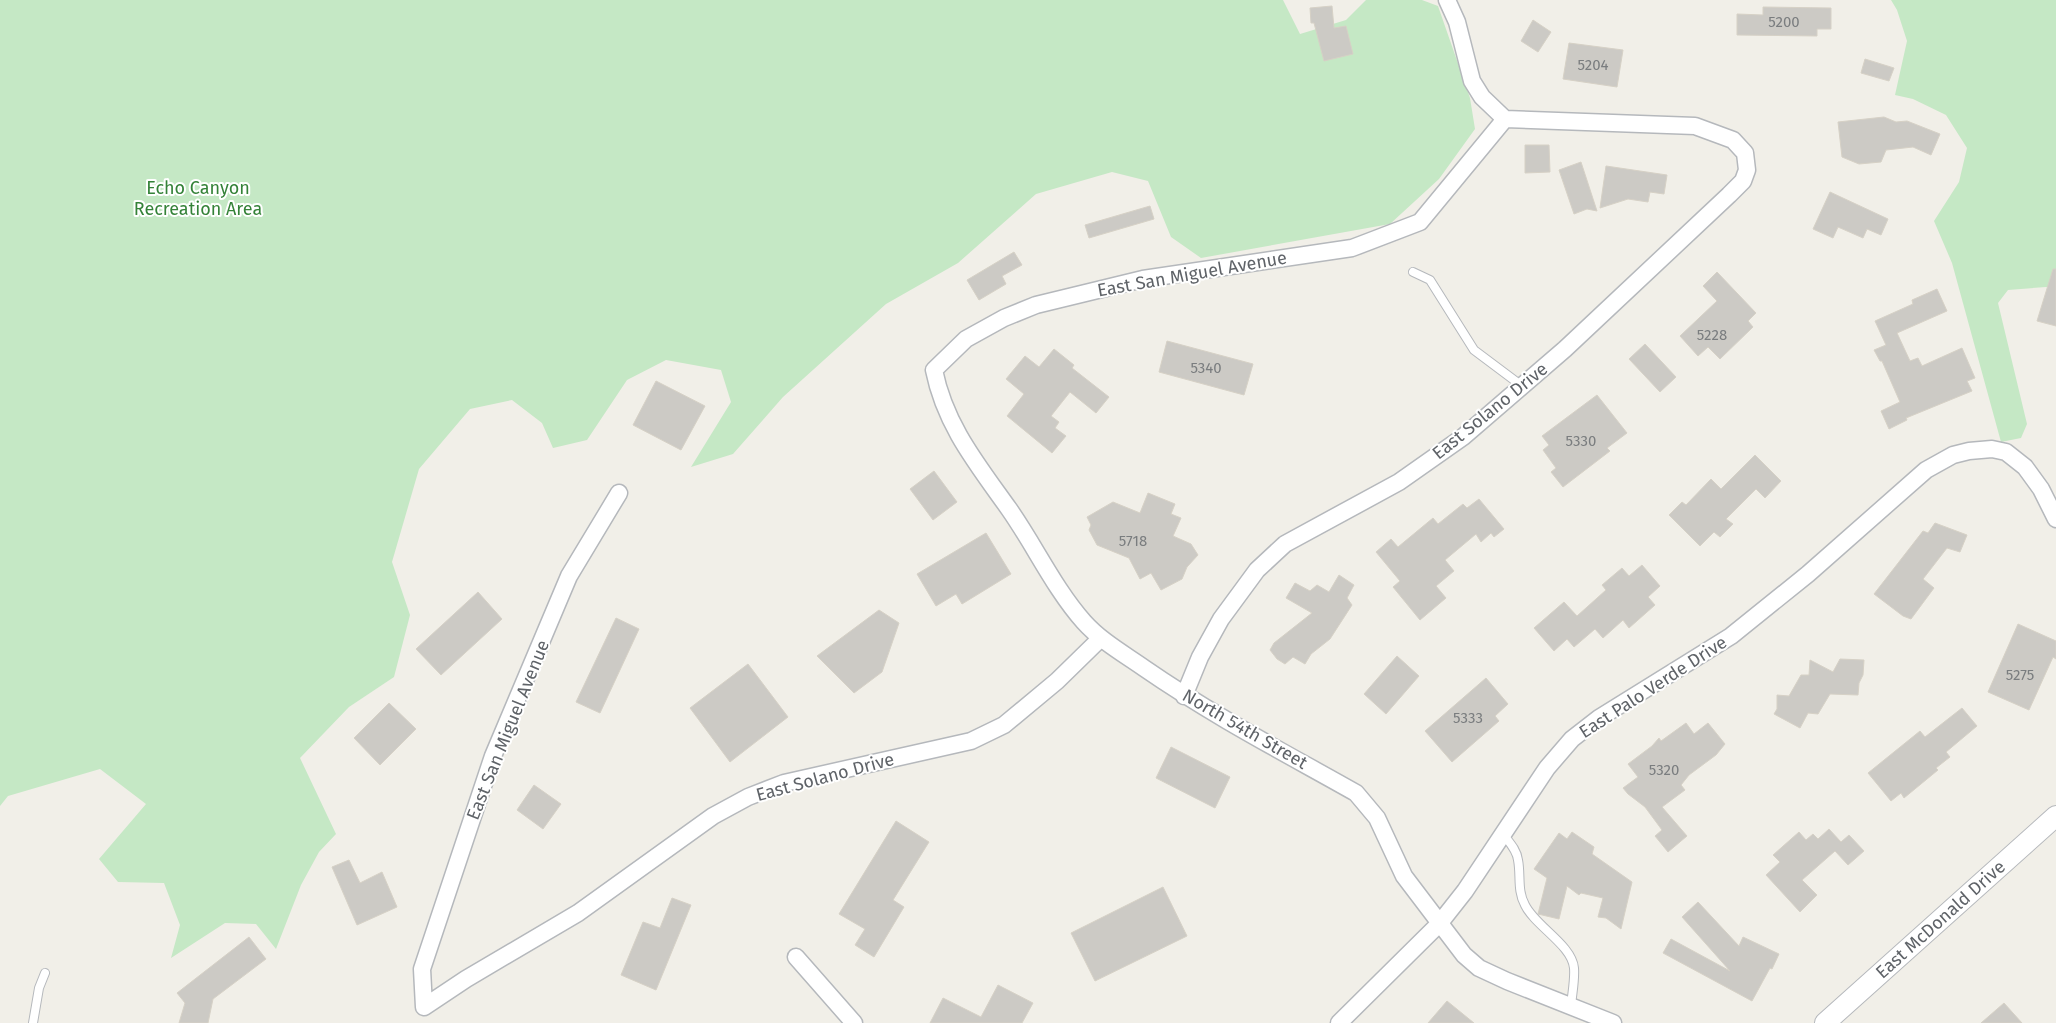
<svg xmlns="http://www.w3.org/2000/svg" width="2056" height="1023" viewBox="0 0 2056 1023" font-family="'Fira Sans',sans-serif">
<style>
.green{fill:#c5e8c5}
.building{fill:#cccac5;stroke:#d6d1c6}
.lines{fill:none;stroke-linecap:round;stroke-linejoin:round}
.service-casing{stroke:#b5b8bc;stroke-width:10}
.minor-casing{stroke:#b5b8bc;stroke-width:19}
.tertiary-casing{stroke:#b5b8bc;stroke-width:22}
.service{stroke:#fff;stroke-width:8}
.minor{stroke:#fff;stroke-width:16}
.tertiary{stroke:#fff;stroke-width:20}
.labels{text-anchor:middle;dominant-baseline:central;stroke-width:4;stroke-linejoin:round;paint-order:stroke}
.number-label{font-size:15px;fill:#7a7d7f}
.park-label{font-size:18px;fill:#348238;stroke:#fff}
.street-label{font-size:18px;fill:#5f6368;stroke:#fff}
</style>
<rect width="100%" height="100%" fill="#f1efe8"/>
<path class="green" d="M0,0H1283L1300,34L1346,20L1366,0H1422L1438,6L1470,98L1475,129L1439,179L1390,224L1201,258L1171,237L1148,181L1112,172L1036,194L958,263L886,304L783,397L733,454L691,467L731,402L721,370L666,360L627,380L587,440L553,448L542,423L512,400L470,409L419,469L392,562L410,615L394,677L349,707L300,758L336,834L319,852L301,885L276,949L256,924L225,923L171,958L180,925L164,883L118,882L99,859L146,804L100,769L8,796L0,806Z
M1891,0H2056V289L2046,287L2008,290L1998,303L2027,424L2021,438L2001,442L1952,263L1934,221L1959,182L1967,148L1946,115L1913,99L1895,95L1907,41L1897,10Z"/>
<path class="building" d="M1332,6L1334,28L1346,26L1353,54L1324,61L1314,23H1311L1310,8Z
M1763,7L1831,8V29H1817V36L1737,35V14L1763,15Z
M1533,20L1551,32L1538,52L1521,41Z
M1569,43L1623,50L1617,87L1563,79Z
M1865,59L1894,68L1889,81L1861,73Z
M1884,117L1896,122L1907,121L1940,134L1931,155L1913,147L1886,150L1881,162L1859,164L1842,157L1838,122Z
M1525,145H1549L1550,172L1525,173Z
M1581,162L1597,211L1587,209L1574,214L1559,170Z
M1606,166L1667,175L1664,194L1650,192L1648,202L1628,199L1600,208Z
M1830,192L1888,219L1881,235L1867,229L1863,238L1838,227L1833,238L1813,229Z
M1150,206L1154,219L1089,238L1085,225Z
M1014,252L1022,265L1002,276L1006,284L979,300L967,280Z
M2053,269H2056V326L2037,321Z
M1717,272L1756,313L1748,321L1753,327L1720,359L1708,347L1698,356L1680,336L1717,301L1703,286Z
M1937,289L1947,311L1897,333L1910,361L1918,358L1922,366L1962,348L1975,378L1967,381L1972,391L1906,418L1907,420L1889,429L1881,411L1900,402L1882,361H1880L1874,350L1886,345L1875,321L1913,304L1912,300Z
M1167,341L1253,364L1244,395L1159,372Z
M1645,344L1676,377L1660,392L1629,359Z
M1054,349L1074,365L1072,368L1109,397L1096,413L1070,392L1051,416L1059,422L1055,428L1066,436L1052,453L1007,416L1024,394L1006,379L1025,356L1039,367Z
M656,381L705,406L681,450L633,425Z
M1597,395L1627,433L1607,448L1610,451L1563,487L1551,472L1556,468L1543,450L1549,445L1542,436Z
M1755,455L1781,481L1765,498L1756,489L1726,519L1733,524L1720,537L1714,532L1700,546L1669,515L1682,502L1686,505L1711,479L1721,489Z
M934,471L957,502L933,520L910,489Z
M1148,493L1175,504L1171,514L1181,518L1173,536L1191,544L1198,555L1187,567L1182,579L1161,590L1151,573L1140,579L1129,558L1097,545L1089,530L1091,525L1087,517L1113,502L1140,513Z
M1479,499L1504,529L1494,537L1491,533L1481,542L1476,534L1445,560L1454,571L1436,586L1446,598L1420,620L1393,587L1400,581L1376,552L1391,539L1398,547L1433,518L1438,524L1463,504L1467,508Z
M1935,523L1967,535L1960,552L1947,548L1923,579L1934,588L1911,619L1903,616L1874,594L1923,531L1928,533Z
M986,533L1011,574L962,604L956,594L936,606L917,574Z
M1642,565L1660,586L1648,597L1655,605L1629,628L1623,620L1603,638L1595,629L1574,647L1567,639L1554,651L1534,628L1564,602L1577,616L1606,590L1602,585L1622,568L1629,576Z
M1339,575L1354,585L1347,598L1352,605L1330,639L1311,654L1305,664L1293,657L1285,664L1277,659L1270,650L1274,643L1312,613L1286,598L1295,583L1310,591L1317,585L1329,592Z
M478,592L502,619L441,675L416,649Z
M879,610L899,623L882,672L854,693L817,656Z
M616,618L639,629L600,713L576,702Z
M2018,624L2056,641V659L2053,657L2029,710L1988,692Z
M1397,656L1419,676L1386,714L1364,694Z
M1840,659L1864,660L1863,675L1859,683L1858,695L1830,694L1818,714L1808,713L1800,728L1774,714L1777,709V695L1789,696L1801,675H1809L1810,660L1833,672Z
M748,664L788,717L730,762L690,708Z
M1486,678L1508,704L1495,716L1499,721L1452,762L1425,731Z
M389,703L416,729L380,765L354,738Z
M1962,708L1977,726L1946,752L1950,757L1936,768L1938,770L1904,798L1901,793L1891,801L1868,773L1920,731L1925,737Z
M1686,723L1694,734L1708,723L1725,744L1716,755L1689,775L1681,785L1685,790L1662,807L1687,836L1668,852L1655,836L1662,830L1645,807L1628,794L1623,788L1638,777L1628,764L1652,746L1659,738L1661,741Z
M1171,747L1230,777L1215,808L1156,778Z
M534,785L561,804L543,829L517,810Z
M896,821L929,842L893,900L904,907L874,957L855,945L865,929L839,914Z
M1829,829L1841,842L1849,835L1864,851L1848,865L1835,851L1802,880L1817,895L1800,912L1766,875L1780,862L1773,855L1799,832L1806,840L1813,834L1818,839Z
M1572,832L1594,847L1592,854L1632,882L1621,929L1606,918L1598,917L1603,898L1581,893L1579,895L1567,886L1559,919L1538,914L1547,878L1534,869L1559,833L1567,839Z
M349,860L360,883L382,872L397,907L357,925L332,867Z
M1163,887L1187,936L1095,981L1071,933Z
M672,898L691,905L656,990L621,975L643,922L660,928Z
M1698,902L1739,946L1743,937L1779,954L1772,969L1770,968L1752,1001L1663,953L1671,939L1730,971L1682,917Z
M249,937L266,959L213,999L208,1023H179L185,1003L177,993Z
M998,985L1033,1003L1022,1023H930L943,998L981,1017Z
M1447,1001L1474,1023H1428Z
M2004,1003L2022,1023H1981Z"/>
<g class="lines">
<g class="service-casing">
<path id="service" d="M1413,272L1430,280L1474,350L1522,386
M1503,834C1509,842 1517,850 1518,860C1521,875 1517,891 1525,905C1535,926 1572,945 1574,968C1575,980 1572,994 1571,1006
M33,1023L39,988L45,973"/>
</g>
<g class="minor-casing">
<path id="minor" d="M1447,0L1457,22L1472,81L1482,97L1505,119L1420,222L1352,248L1143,279L1036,305L1004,318L966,339L934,370C945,425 977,464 1009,509C1035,546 1054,588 1084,622C1101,641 1124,654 1144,668C1212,715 1285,753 1356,793L1377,818L1404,876L1464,955L1479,968L1507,981L1613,1023
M1184,696L1200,657L1221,619L1257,570L1285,544L1399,482L1463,437L1565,349L1729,195L1743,181L1747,170L1745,153L1733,140L1695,126L1505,119
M796,957L854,1023
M424,1007L466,979L578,913L713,816L748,797L784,783L971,741L1004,725L1057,681L1101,638
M424,1007L422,969L493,756L569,576L619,493
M1339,1023L1439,924L1465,891L1547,768L1572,739L1599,718L1731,636L1808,574L1926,470L1953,455L1969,451L1992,449L2006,452L2025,467L2041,489L2056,519"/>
</g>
<g class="tertiary-casing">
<g id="tertiary">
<path id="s1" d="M1825,1023L2056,816"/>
</g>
</g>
<use href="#service" class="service"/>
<use href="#minor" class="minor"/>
<use href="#tertiary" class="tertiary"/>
</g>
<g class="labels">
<g class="number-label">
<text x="1784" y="22">5200</text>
<text x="1593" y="65">5204</text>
<text x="1712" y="335">5228</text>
<text x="1206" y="368">5340</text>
<text x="1581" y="441">5330</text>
<text x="1133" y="541">5718</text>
<text x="2020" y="675">5275</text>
<text x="1468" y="718">5333</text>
<text x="1664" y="770">5320</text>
</g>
<g class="park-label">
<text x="198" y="188">Echo Canyon<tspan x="198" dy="21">Recreation Area</tspan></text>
</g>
<g class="street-label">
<text transform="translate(1192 274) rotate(-10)">East San Miguel Avenue</text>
<text transform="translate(1490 411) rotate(-39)">East Solano Drive</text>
<text transform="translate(1653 687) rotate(-33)">East Palo Verde Drive</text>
<text transform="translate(1245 729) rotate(30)">North 54th Street</text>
<text transform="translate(508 730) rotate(-68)">East San Miguel Avenue</text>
<text transform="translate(825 777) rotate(-15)">East Solano Drive</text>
<text stroke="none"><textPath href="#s1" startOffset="155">East McDonald Drive</textPath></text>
</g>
</g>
</svg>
